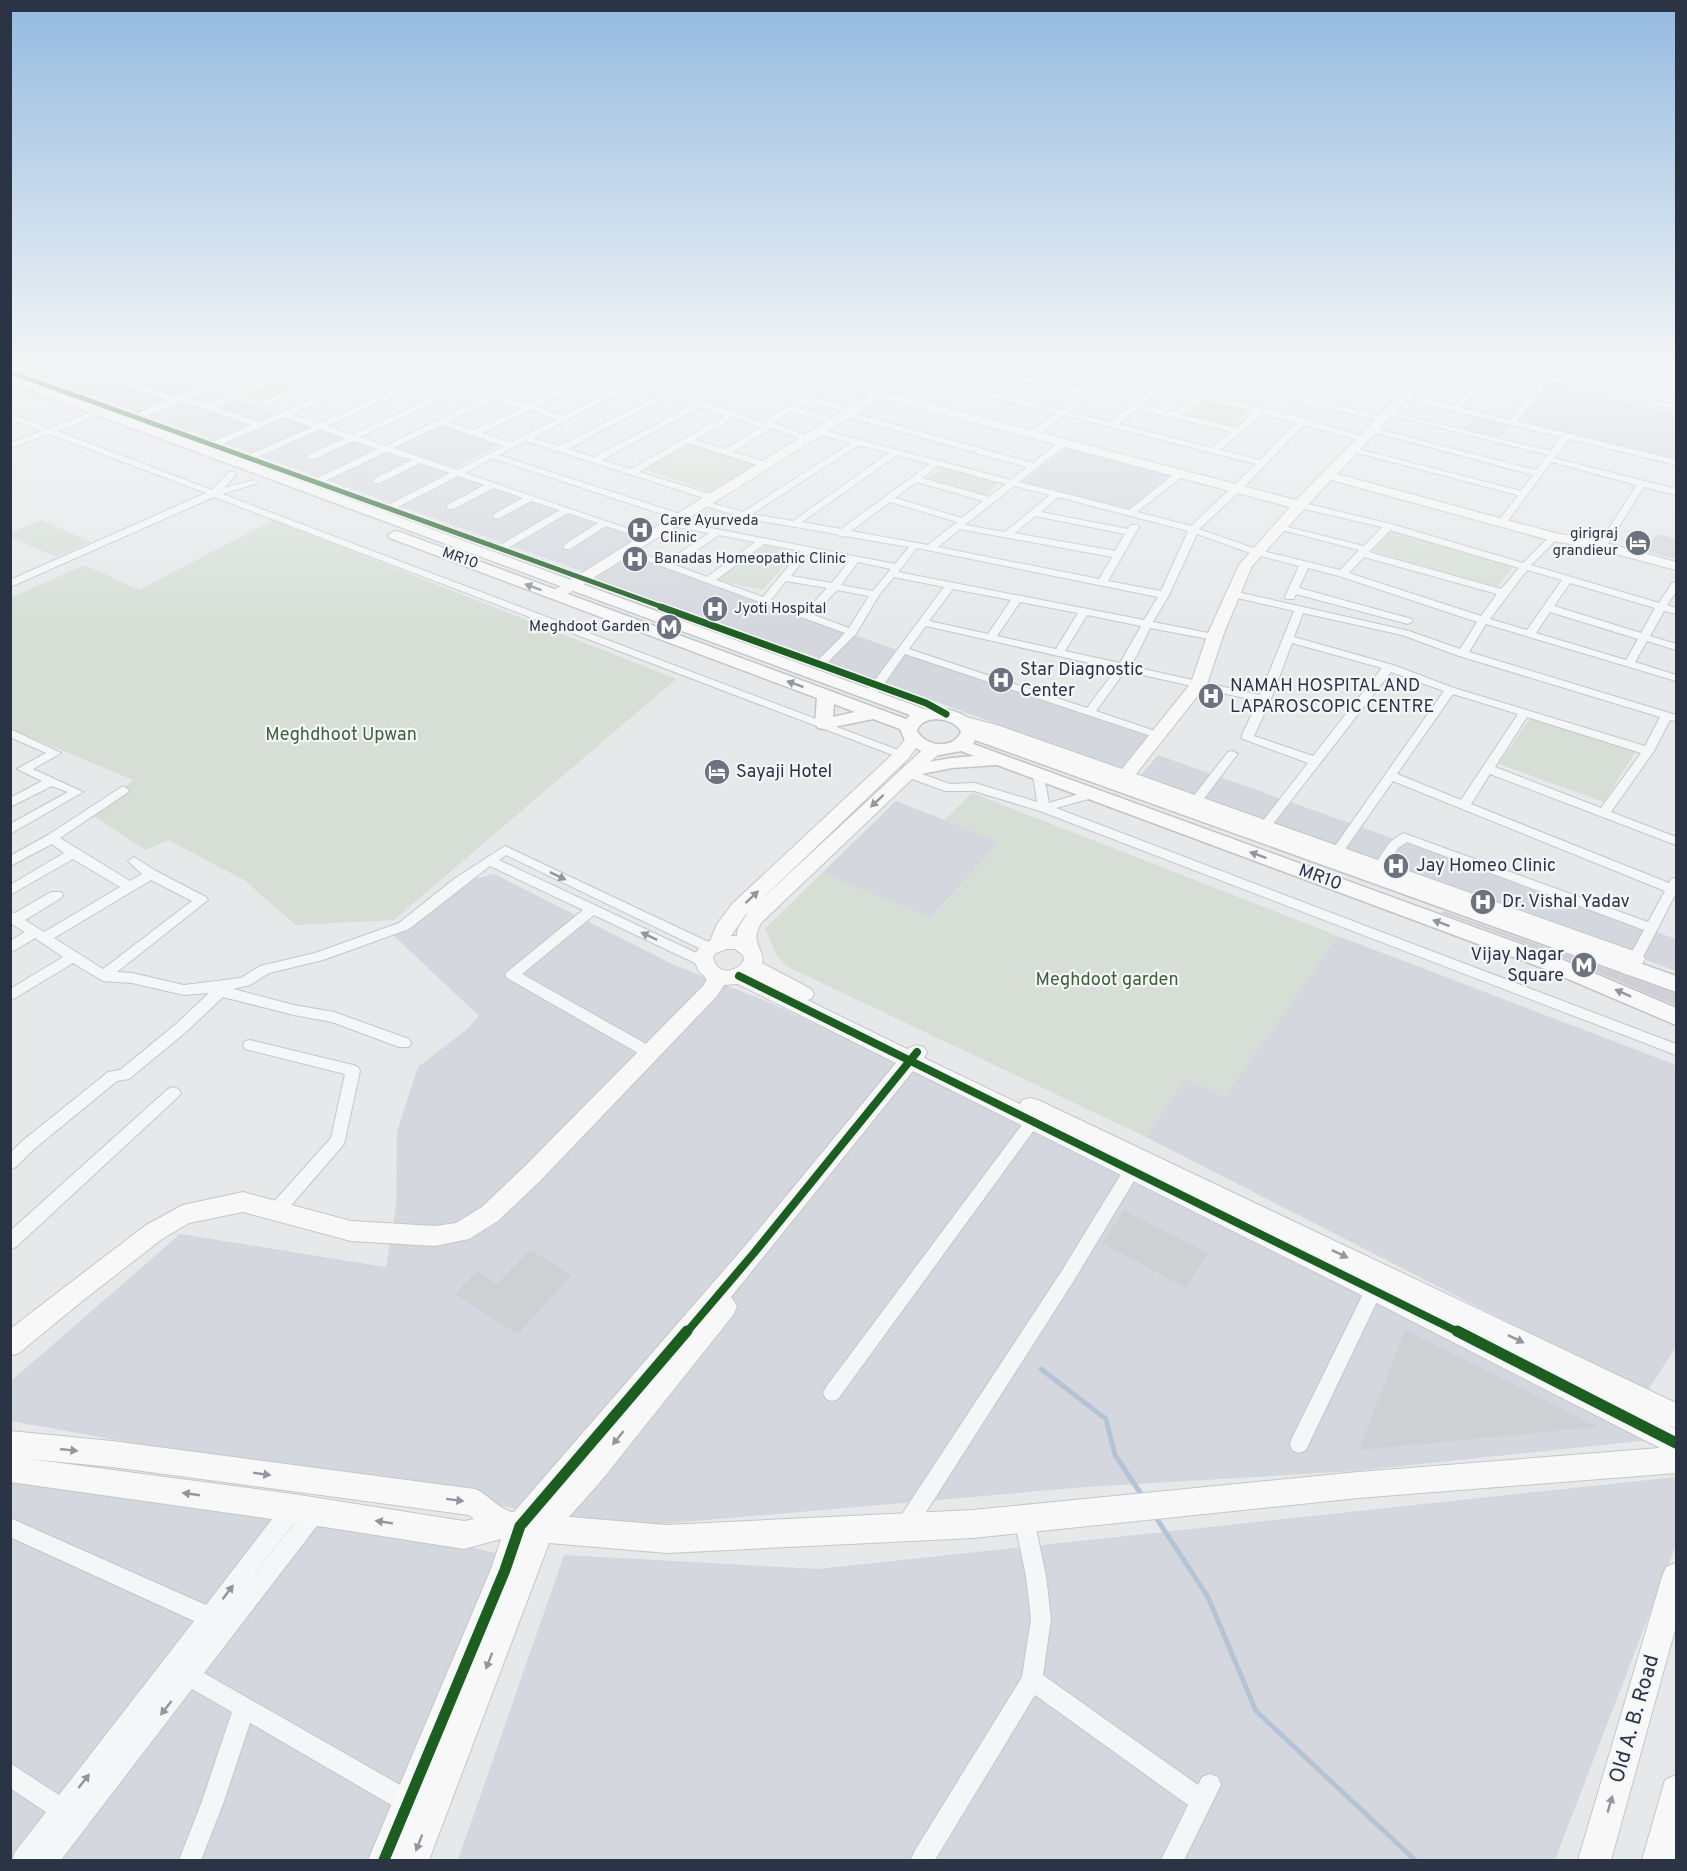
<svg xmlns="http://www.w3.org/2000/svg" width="1687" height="1871" viewBox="0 0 1687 1871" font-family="Overpass,sans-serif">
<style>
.built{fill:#d4d7dd}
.green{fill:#d6ded6}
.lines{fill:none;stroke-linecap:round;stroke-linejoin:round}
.stream{stroke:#b4c4d5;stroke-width:5}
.building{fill:#ced0d3}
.street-casing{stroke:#c4c6c8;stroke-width:2}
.secondary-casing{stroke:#c4c6c8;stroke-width:2}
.primary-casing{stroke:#c2c5c8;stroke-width:3}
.street{fill:#f5f6f7;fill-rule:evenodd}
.secondary{fill:#f8f8f8;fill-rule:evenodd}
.primary{fill:#f8f8f8;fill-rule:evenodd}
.cycleway-far3-casing{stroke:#f4f6f9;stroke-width:8}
.cycleway-far2-casing{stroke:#f4f6f9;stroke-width:10}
.cycleway-far1-casing{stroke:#f4f6f9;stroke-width:12}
.cycleway-casing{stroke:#f4f6f9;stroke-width:15}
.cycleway-far3{stroke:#1b5e20;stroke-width:5}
.cycleway-far2{stroke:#1b5e20;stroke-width:7}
.cycleway-far1{stroke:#1b5e20;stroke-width:8}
.cycleway{stroke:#1b5e20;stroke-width:11}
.oneway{fill:#92969e}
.oneway2{fill:#90959e}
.labels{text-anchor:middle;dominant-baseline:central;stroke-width:4.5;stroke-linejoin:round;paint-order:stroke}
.far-poi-label{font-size:15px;fill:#2b3445;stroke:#f4f6f9;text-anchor:start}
.far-street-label{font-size:15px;fill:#2b3445;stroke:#f4f6f9}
.poi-label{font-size:18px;fill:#2b3445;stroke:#f4f6f9;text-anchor:start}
.park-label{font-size:18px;fill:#3f6138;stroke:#f4f6f9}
.street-label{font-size:18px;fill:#2b3445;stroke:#f4f6f9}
.near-street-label{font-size:21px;fill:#2b3445;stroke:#f4f6f9}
</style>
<rect width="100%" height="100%" fill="#e6e8ea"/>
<path class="built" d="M16,369H147L321,430L642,537L587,573Z
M1548,385L1676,414V459L1516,421Z
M1478,415L1513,424L1499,437L1462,429Z
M441,425L501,444L455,468L394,448Z
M1066,448L1170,475L1130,511L1021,482Z
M1657,534L1676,539V559L1646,551Z
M632,555L854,635L1150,737L1125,771L793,649L595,583L597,577L611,560L620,563Z
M1158,755L1676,939V971L1141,775Z
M896,801L1000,842L931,918L822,873Z
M494,874L672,964L766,1001L930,1077L1650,1440L1354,1471L1086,1487L627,1527L289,1471L11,1421L10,1382L180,1234L386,1267L396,1206L397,1132L418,1067L466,1030L479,1016L392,934L466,881Z
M1338,936L1676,1065V1347L1646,1393L1146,1137L1185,1079L1225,1096Z
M11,1476L359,1519L499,1554L394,1812L370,1860H11Z
M1676,1477V1545L1555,1860H458L564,1555L818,1569Z"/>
<path class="green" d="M1033,369H1074L1098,374L1078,391L1025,375Z
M291,373L312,380L260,402L241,395Z
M1209,399L1249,409L1231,429L1186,417Z
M692,442L756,465L711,492L643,469Z
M943,468L999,481V482L984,496L924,480Z
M41,520L91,542L56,557L11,537V533Z
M273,520L676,679L394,920L296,925L244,880L168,840L146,850L93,816L133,780L11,729L10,598L85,565L139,590Z
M1390,531L1514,566L1497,587L1372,551Z
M766,545L797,550L763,590L716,580Z
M1531,717L1637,749L1604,802L1499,764Z
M972,793L1338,936L1225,1097L1185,1079L1146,1137L786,966L777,956L765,929L822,873L932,918L1000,842L944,820Z"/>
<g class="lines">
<path class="stream" d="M1041,1369L1106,1419L1115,1455L1143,1497
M1155,1516L1208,1597L1256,1711L1415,1860"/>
</g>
<path class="building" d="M1443,911L1677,994V1006L1557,955L1442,913Z
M1124,1210L1208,1253L1186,1288L1102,1243Z
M530,1250L572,1275L518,1334L455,1294L477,1271L497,1284Z
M1405,1330L1598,1427L1359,1450Z"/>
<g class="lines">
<g class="street-casing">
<path id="street" d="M88,369H98L175,398L201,388L151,369H161L186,378L209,369H219L194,380L208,385L250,369H260L190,398L208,404L287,370H293V374L216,407L259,422L383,369H393L291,414L319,423L422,378L397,369H408L429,375L442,369H452L436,377L461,384L495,369H504L468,387L492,394L537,372L534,369L578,380L603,369H612L536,407L564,415L643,375L628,369L649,371L655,369H670L702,377L718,370L722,372L721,374L679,396L736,412L762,423L833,379H836V383L813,398L855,409L856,411L853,413L1033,463L1061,440H1067V444L1019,482L1129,510L1178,471H1184V475L1137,512L1191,526L1256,464L1064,415L1037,436H1031V432L1056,413L948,386L918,405H912V401L940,384L888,369H900L945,380L963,369H972L953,382L1061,410L1081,395L982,369H994L1086,391L1107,376L1083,371L1082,369L1111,372L1117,369H1125L1069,412L1111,422L1173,371L1172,369H1184L1221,377L1387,418L1388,420L1384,422L1222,383L1206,395L1306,419L1370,439L1366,442L1304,425L1241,490L1199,529L1259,550L1340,570L1359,550L1274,528L1279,525L1364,546L1382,527L1296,507V503L1299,502L1391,524L1523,563L1551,535H1557V539L1531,565L1659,603L1672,583L1676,582V592L1667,605L1676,608V614L1664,611L1650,636L1676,644V650L1647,641L1635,662L1676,675V681L1486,624L1469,652L1676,715V721L1670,720L1654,751L1611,812L1676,837V845L1490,774L1471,804L1669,883L1671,879L1676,878V893L1642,959L1635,964L1628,959L1644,930L1407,842L1398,848L1384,870H1374L1373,867L1390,842L1403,833L1648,922L1665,891L1393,781L1341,855H1333L1331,852L1333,849L1444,691L1391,672L1269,829L1265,830L1259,826L1308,763L1243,739L1241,737L1258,701L1125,671L1096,711L1161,733L1163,735L1157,738L905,654L884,684L930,701L952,714L950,716C945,717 890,694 879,690L876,694H868L866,692L871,686L389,512H382L381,509L213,448H207L206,446L110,411L57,431L212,490L229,472H235V476L224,488L254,480L258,483L222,494L906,753L908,755L906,757H898L214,497L10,587V580L206,493L49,434L10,448V443L42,431L10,419V414L49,428L102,408L10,375V370L135,414L168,401ZM662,371L696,381L672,394L637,384ZM1181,372L1214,381L1174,413L1142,405ZM544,375L572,383L528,405L500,396ZM430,380L454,387L352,435L327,426ZM631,387L658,395L560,446L533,438ZM462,390L486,397L385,446L360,437ZM666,397L692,405L594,457L568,449ZM494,399L521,408L474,430L448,422ZM1202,399L1254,412L1236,428L1182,415ZM183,401L251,425L212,442L143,417ZM808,402L846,412L843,414L844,416L1027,467L1011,480L818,429L815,430V434L851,443L743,512L701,500L696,503L744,518L836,534L841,537L845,536L909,547L895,564L670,520L665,523L667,525L709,533L666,562L625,548L620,551L845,633L818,660L508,548L568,513L598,523L564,545V549H570L606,526L647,540L652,537L465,473L492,458L680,520L683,519V515L499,455L526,441L710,500L715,497L713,495L639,472L688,443L760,466H766V462L733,452L772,428L805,441H811V437L773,423L791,412L837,424V420L797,408ZM700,407L726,415L631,469L602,460ZM1137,409L1231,432L1212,448L1119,424ZM529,410L557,419L511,442L482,433ZM1262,414L1296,423L1260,460L1220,450ZM284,417L312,427L248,455L220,445ZM734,417L760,428L725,449L695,440ZM441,425L504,446L457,470L393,448ZM320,429L345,438L308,455V459H314L353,441L378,449L315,479L256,458ZM859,445L889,453L793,521L752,514ZM386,452L412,460L374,479V483H380L420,463L450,473L388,505L323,482ZM897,455L930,464L841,529L802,522ZM938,466L1006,484L989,497L922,478ZM458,476L485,485L447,505V509H453L494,488L523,498L494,514V518H500L531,501L560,510L500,545L396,508ZM917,482L983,501L962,518L895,498ZM1014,486L1050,495L1005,532L965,525ZM1058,497L1188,531L1161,591L1108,581L1139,527L1137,525H1131L1128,529L1041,512ZM890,502L957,522L928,545L851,531ZM1035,516L1125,534L1115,551L1015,533ZM960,529L1112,557L1099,579L938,547ZM1390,530L1519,568L1501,589L1369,552ZM1197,534L1253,554L1299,566L1285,597L1286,599H1294L1296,594L1408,624L1413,621L1412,619L1299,588L1308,568L1339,576L1477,622L1460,649L1409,631L1233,591L1228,594L1229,596L1294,611L1260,695L1130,666L1137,655L1150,628L1214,640L1219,637L1214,634L1153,622L1169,595ZM719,535L755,542L707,577L675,565ZM764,544L801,551L763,597L716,580ZM917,548L1158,597L1144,620L898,572ZM809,553L849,561L832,583L791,576ZM1364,557L1497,594L1481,616L1349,573ZM858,562L891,569L873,591L841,585ZM1527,570L1562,580L1527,630L1490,619ZM894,577L944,587L875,680L827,663L856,634L879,595ZM786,581L827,588L805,612L771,600ZM1570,583L1655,608L1641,633L1554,606ZM953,589L1011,600L988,634L929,621ZM837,590L869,596L849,628L814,615ZM1020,602L1078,613L1056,649L997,636ZM1550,612L1638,639L1626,660L1536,633ZM1303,613L1402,635L1459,656L1660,717L1645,746L1454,688L1393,665L1294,637ZM1087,615L1141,626L1120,663L1065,651ZM926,626L1116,669L1087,708L909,649ZM1292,643L1382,668L1313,756L1254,736L1271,699ZM1453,694L1518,714L1461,800L1397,774ZM1527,717L1641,753L1601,808L1495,767Z
M336,369H346L263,406L256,404Z
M781,369H790L754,392L747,390Z
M1265,369H1277L1343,384L1360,369H1368L1350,386L1402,399V395H1405L1455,406L1487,369H1495L1462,408L1510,420L1542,380L1501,371L1500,369H1513L1676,405V409L1549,381L1517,421L1676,460V465L1569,439L1554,458L1676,489V495L1644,487L1605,548H1599L1597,546L1637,485L1551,462L1505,525H1499L1497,523L1518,495L1350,451L1354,448L1521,491L1533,475L1369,431L1373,428L1536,470L1548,455L1386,414L1390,412L1551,451L1561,437L1405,399V403H1402Z
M1618,369H1634L1676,376V380Z
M10,729L61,753L33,769L83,792L10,834V824L68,792L52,786L10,807V798L42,781L17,769L46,753L10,737Z
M1232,751L1238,754L1236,756L1200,804H1192L1190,801L1192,798L1228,752Z
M908,769L950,784L975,783L1037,802L1033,774L1035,771H1043L1049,803L1092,790L1098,794L1096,797L1056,808L1676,1044V1055L1040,811L974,791H945L904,776L902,773L904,770Z
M123,786L129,790L127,793L60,838L130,881L142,874L128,861L134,857L156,871L206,897L208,900L117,972L132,973L184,985L241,978L260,966L315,953L399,923L454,879L505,846L715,945L717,948L715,951H705L506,855L499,860L707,958L709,961L707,964H697L594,915L522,974L655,1049L657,1053L655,1057H645L507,978L505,975L507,972L583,910L490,866L409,929L323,960L269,973L250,985L233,989L294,1005L334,1012L409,1039L411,1043L409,1047H399L332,1022L294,1015L223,997L186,1032L129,1079L117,1081L33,1150L16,1167L10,1169V1153L21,1142L108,1072L120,1070L176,1024L209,993L184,995L132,983L103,981L73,963L10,1001V989L63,957L35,938L10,953V941L25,932L10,923V912L15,913L51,892H61L63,895L61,898L25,920L44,932L120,887L73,859L10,895V885L64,853L52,844L10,866V856L48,835ZM151,880L192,901L103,969L54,938Z
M250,1040L353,1065L358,1067L360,1071L344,1144L282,1216L276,1218L270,1216L268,1211L270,1206L331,1138L345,1074L245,1049L243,1045L245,1041Z
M173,1087L178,1089L181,1093L178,1097L16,1247L10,1249V1231L168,1089Z
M1032,1116L1037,1118L1040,1122L1037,1126L838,1399L832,1401L826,1399L823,1393L826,1387L1027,1118Z
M1132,1165L1138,1166L1140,1171L1073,1282L912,1534L905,1537L898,1534L895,1527L898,1520L1061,1272L1126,1166Z
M1374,1282L1380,1284L1383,1289L1306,1450L1299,1453L1292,1450L1290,1444L1292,1438L1368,1284Z
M293,1499L300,1501L303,1508L300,1515L241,1592L309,1504L316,1502L323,1504L326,1511L323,1518L204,1673L416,1794L419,1802L416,1810L408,1813L400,1810L250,1723L223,1804L201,1860H179L201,1804L232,1712L192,1689L61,1860H12L15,1852L46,1812L10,1788V1763L59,1795L194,1621L10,1537V1518L206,1605L286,1501Z
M1024,1509L1031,1512L1034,1519L1046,1576L1051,1619L1043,1675L1198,1785L1202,1777L1210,1774L1218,1777L1221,1785L1184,1860H1161L1188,1805L1035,1695L935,1860H911L914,1852L1022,1677L1031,1619L1026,1576L1014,1519L1017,1512Z"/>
</g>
<g class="secondary-casing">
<path id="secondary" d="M780,369H796L837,379L856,369H868L848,382L1296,500L1425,369H1436L1337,474L1555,533L1602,542L1676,562V570L1601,550L1549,540L1331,480L1252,566L1224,633L1207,684L1136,774L1642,954L1645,959L1636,973L1629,975L1622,973L1619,968L1623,962L985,732L956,724L954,721L962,716L997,725L1122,769L1191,683L1208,633L1239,565L1290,507L881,398L561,598H551L549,595L551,592L869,395L781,371Z
M913,736L921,741L908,759L746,914L731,936H737L738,928L748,912L920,752L931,745H943L945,749L932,760L762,922C748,944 766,949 762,963L811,989L814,994L811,999L807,1000L907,1049L916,1045L924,1047L927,1053L924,1058L1020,1104L1022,1100L1030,1098L1038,1100L1676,1403V1428L1668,1425L1676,1429V1473L1358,1498L973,1538L667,1553L549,1543L429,1860H368L491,1569L501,1539L464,1549L293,1522L10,1482V1431L112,1441L475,1489C488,1494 500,1511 514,1512L745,1246L896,1063L738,984L724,985L717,996L540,1181L498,1221L469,1239L435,1246L351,1241L243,1212L189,1223L162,1239L81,1302L19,1353L10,1356V1329L146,1225L183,1205L243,1192L351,1221L435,1226L456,1223L482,1207L524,1167L703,986L707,979L698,970L693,957L702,944L710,941L717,924L732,904L896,751L907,737ZM727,949H735L743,955L744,960C736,973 717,976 713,957L716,953ZM913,1071L1365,1297L1660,1448L1358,1472L973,1510L667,1525L569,1517L601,1481L734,1314L737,1306L731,1297ZM30,1459L112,1467L469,1515L474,1519L464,1521L293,1494Z
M1676,1563V1626L1611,1860H1578L1662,1577L1666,1567Z
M1676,1775V1852L1675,1860H1642L1665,1780Z"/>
</g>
<g class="primary-casing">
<path id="primary" d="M10,375L927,710C946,707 967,711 977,729L1676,976V992L975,740L973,744L1556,957L1676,1008V1025L1540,967L997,765L952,768L911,776L904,774L902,770L904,766L952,758L974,756L961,751L940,755L923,752L906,743L900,729L873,719L824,729L818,728L815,724L817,698L390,538L388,535L395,531L400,532L906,719L910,715L10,383ZM834,704L855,712L833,717ZM936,719C946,720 956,722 961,732C953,750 926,747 917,731C920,722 927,720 936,719Z"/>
</g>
<use href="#street" class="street"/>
<use href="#secondary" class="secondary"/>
<use href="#primary" class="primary"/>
<g class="cycleway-far3-casing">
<path id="cycleway-far3" d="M10,372L665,608"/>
</g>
<g class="cycleway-far2-casing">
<path id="cycleway-far2" d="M661,607L926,703L946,714"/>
</g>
<g class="cycleway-far1-casing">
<path id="cycleway-far1" d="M739,976L1460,1333
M686,1333L754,1253L917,1052"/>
</g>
<g class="cycleway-casing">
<path id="cycleway" d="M1457,1331L1676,1443
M384,1860L505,1570L520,1526L687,1331"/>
</g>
<use href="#cycleway-far3" class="cycleway-far3"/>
<use href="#cycleway-far2" class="cycleway-far2"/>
<use href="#cycleway-far1" class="cycleway-far1"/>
<use href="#cycleway" class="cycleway"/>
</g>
<defs><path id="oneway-solid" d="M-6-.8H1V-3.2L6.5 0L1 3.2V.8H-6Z" transform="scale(1.5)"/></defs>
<g class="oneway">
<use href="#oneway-solid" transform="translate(533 587) rotate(-160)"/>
<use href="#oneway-solid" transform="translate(795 684) rotate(-160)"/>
<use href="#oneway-solid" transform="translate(877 801) rotate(137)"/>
<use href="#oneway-solid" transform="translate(1258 855) rotate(-160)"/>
<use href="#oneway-solid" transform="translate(752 897) rotate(-43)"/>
<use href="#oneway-solid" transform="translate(1441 923) rotate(-160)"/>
<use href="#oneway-solid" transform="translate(1623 993) rotate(-156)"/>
<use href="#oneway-solid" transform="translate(1340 1254) rotate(26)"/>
<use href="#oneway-solid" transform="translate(1516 1339) rotate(26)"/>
<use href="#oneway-solid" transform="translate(618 1438) rotate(129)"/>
<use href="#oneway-solid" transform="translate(69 1450) rotate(6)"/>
<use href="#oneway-solid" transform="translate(262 1474) rotate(8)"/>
<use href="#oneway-solid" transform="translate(191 1494) rotate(-172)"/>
<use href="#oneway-solid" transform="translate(455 1500) rotate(7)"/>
<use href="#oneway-solid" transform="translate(384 1522) rotate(-171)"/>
<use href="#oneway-solid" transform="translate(489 1661) rotate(111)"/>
<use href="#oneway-solid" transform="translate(1610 1804) rotate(-74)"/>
<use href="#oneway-solid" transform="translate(419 1843) rotate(111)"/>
</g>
<g class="oneway2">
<use href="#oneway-solid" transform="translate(558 876) rotate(26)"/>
<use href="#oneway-solid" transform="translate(649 936) rotate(-155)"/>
<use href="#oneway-solid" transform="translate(228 1592) rotate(-53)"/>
<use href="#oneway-solid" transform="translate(166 1708) rotate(128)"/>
<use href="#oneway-solid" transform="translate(84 1781) rotate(-52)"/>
</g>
<linearGradient id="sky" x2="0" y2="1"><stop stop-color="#93bae0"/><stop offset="0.58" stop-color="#f4f5f6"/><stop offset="1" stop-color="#f4f5f6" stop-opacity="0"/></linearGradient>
<rect width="1687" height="631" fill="url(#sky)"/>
<defs>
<g id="hospital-disc" transform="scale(1.35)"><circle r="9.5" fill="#6c737f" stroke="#f4f6f9"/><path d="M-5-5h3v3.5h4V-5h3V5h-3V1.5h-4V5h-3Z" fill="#fff"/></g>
<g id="hotel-disc" transform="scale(1.35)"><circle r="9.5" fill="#6c737f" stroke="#f4f6f9"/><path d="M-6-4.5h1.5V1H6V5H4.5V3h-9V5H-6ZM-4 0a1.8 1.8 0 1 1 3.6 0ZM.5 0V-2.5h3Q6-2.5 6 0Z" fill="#fff"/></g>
<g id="metro-disc" transform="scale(1.35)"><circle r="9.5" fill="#6c737f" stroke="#f4f6f9"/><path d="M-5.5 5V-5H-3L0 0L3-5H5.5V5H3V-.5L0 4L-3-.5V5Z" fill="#fff"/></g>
</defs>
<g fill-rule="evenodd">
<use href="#hospital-disc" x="640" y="530"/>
<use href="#hotel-disc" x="1638" y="543"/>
<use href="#hospital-disc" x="635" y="559"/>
<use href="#hospital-disc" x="715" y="609"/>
<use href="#metro-disc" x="669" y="627"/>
<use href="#hospital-disc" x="1001" y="680"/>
<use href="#hospital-disc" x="1211" y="696"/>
<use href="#hotel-disc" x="717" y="772"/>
<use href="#hospital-disc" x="1396" y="866"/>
<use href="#hospital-disc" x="1483" y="902"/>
<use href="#metro-disc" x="1584" y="965"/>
</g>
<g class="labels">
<g class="far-poi-label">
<text x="660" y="521">Care Ayurveda<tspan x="660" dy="17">Clinic</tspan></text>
<text x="1618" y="534" text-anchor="end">girigraj<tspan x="1618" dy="17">grandieur</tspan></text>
<text x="654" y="559">Banadas Homeopathic Clinic</text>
<text x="734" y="609">Jyoti Hospital</text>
<text x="650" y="627" text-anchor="end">Meghdoot Garden</text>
</g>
<g class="far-street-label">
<text transform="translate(460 559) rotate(20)">MR10</text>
</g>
<g class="poi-label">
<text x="1020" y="670">Star Diagnostic<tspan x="1020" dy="21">Center</tspan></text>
<text x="1230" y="686">NAMAH HOSPITAL AND<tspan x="1230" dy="21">LAPAROSCOPIC CENTRE</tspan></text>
<text x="736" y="772">Sayaji Hotel</text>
<text x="1416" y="866">Jay Homeo Clinic</text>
<text x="1502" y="902">Dr. Vishal Yadav</text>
<text x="1564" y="955" text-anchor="end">Vijay Nagar<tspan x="1564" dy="21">Square</tspan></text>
</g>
<g class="park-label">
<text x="341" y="735">Meghdhoot Upwan</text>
<text x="1107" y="980">Meghdoot garden</text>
</g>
<g class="street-label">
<text transform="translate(1320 878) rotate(20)">MR10</text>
</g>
<g class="near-street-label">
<text transform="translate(1635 1719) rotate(-74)">Old A. B. Road</text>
</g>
</g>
<rect width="1687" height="1871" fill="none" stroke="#2b3445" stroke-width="24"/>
</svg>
